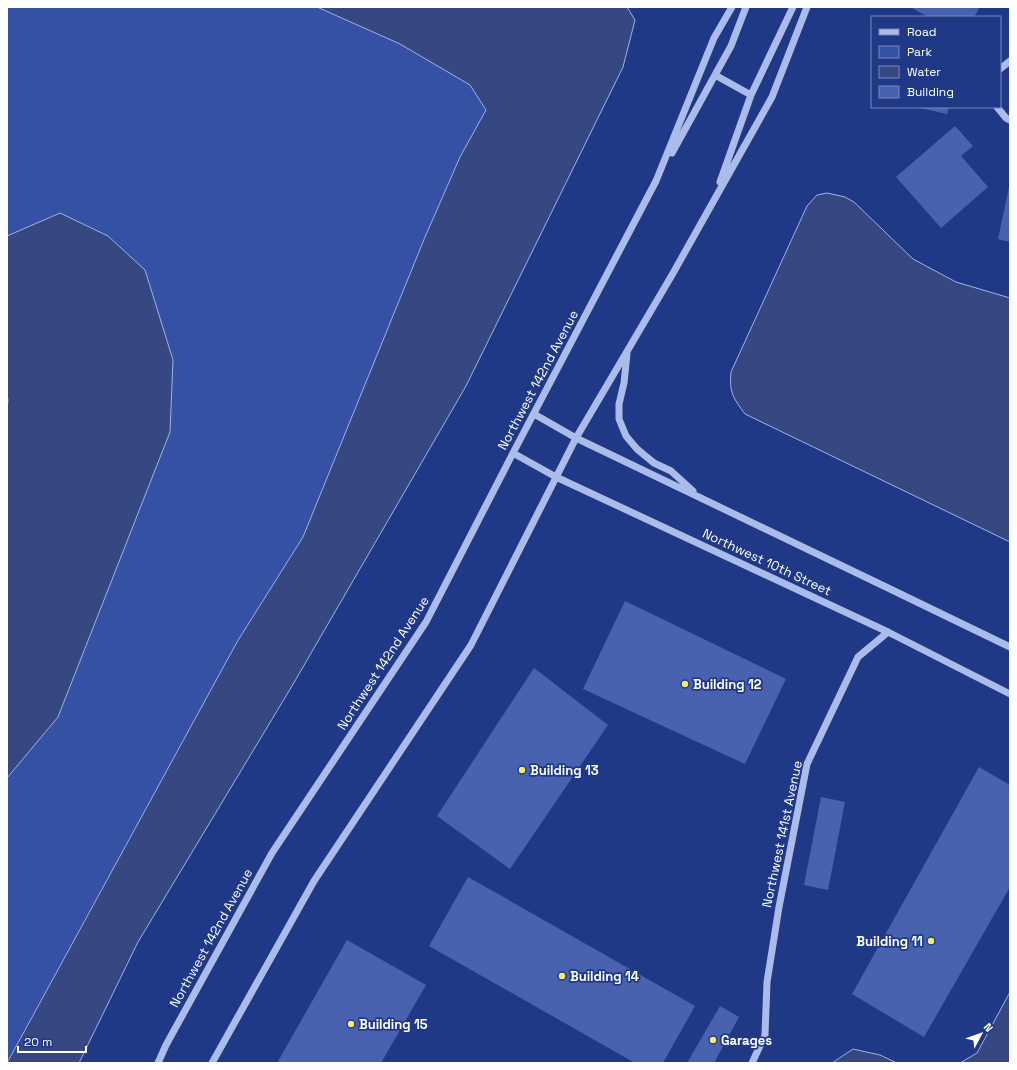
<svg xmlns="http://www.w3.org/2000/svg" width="1017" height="1070" viewBox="0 0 1017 1070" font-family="'Space Grotesk',sans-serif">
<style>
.green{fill:#3451a4}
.water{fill:#364782;stroke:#9eb3eb}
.building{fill:#4962af}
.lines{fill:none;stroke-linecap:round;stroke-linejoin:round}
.minor{stroke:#abbbea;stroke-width:7}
.poi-dot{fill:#f7eb6c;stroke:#203987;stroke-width:1.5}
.labels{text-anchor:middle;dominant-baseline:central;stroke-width:3.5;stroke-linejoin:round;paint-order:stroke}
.street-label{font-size:13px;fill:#fff;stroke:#203987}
.poi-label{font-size:13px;font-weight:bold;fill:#fff;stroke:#203987;text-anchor:start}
</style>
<rect width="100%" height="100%" fill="#203987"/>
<path class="green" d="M7,7H317L400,44L470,85L486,110L460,157L425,237L303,537L237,642L7,1062V778L58,717L60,213L7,236Z"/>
<path class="water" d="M317,7H627L635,20L623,67L466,386L292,686L138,942L79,1063H7L237,642L303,537L425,237L460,157L486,110L470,85L400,44Z
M827,193L845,197L854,202L913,259L956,282L1010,298V542L745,414C733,398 729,392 731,372L807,206L817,195Z
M60,213L108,236L145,270L173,360L170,432L58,717L7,778V410L8,400L7,395V236Z
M1010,992V1063H960L977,1053Z
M853,1049L880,1055L897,1063H832Z"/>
<path class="building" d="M910,7H980L974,17H928Z
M916,107H949L947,114Z
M955,126L973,146L961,156L988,187L941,228L896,177Z
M1009,187H1010V242L998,239Z
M625,601L786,679L745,764L583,689Z
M534,668L608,725L510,869L437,816Z
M979,767L1010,785V887L924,1037L852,994Z
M821,797L845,802L828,890L804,885Z
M468,877L695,1006L663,1063H635L429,946Z
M347,940L426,985L381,1063H277Z
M720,1006L739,1017L714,1063H687Z"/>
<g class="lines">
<path class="minor" d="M1000,69L1010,61
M715,75L751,95
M997,107L1006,118L1010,120
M672,153L731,46L746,7
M720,182L751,95L793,7
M627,354L624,383L619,404V419L626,436L637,449L654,463L671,471L693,491
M534,414L576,438L886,587L1010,647
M513,453L556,477L888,632L1010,694
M158,1063L166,1045L272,853L426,622L513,453L656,181L714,38L732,7
M212,1063L314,881L471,645L576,438L672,275L772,97L807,7
M752,1063L765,1035L767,982L779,907L807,764L858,657L888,632"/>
</g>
<g class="poi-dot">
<circle cx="685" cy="684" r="4"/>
<circle cx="522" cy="770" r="4"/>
<circle cx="931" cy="941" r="4"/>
<circle cx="562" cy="976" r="4"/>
<circle cx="351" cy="1024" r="4"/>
<circle cx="713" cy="1040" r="4"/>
</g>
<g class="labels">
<g class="street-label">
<text transform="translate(538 380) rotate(-62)">Northwest 142nd Avenue</text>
<text transform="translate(767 562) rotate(25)">Northwest 10th Street</text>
<text transform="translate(383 663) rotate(-57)">Northwest 142nd Avenue</text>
<text transform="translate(782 834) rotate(-78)">Northwest 141st Avenue</text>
<text transform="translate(211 938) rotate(-61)">Northwest 142nd Avenue</text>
</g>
<g class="poi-label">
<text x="693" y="684">Building 12</text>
<text x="530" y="770">Building 13</text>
<text x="923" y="941" text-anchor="end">Building 11</text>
<text x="570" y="976">Building 14</text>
<text x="359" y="1024">Building 15</text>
<text x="721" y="1040">Garages</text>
</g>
</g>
<rect width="1017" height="1070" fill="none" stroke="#ffffff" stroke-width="16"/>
<rect x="871" y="16" width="130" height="92" fill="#203987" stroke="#7988b7"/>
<rect x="879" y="29" width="20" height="6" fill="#abbbea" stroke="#7988b7"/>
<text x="907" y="36" font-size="12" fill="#ffffff">Road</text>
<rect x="879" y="46" width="20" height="12" fill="#3451a4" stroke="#7988b7"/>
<text x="907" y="56" font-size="12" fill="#ffffff">Park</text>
<rect x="879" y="66" width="20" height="12" fill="#364782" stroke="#7988b7"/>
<text x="907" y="76" font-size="12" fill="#ffffff">Water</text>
<rect x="879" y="86" width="20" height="12" fill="#4962af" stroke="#7988b7"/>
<text x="907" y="96" font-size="12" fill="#ffffff">Building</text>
<g transform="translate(981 1034) rotate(49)" stroke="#203987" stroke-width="3" paint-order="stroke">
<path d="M0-3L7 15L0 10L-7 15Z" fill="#ffffff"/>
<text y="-6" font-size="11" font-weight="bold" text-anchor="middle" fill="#ffffff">N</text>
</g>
<path d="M18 1046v6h68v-6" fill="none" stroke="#ffffff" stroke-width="2"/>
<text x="24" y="1046" font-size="12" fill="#ffffff" stroke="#203987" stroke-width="3" paint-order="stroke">20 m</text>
</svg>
